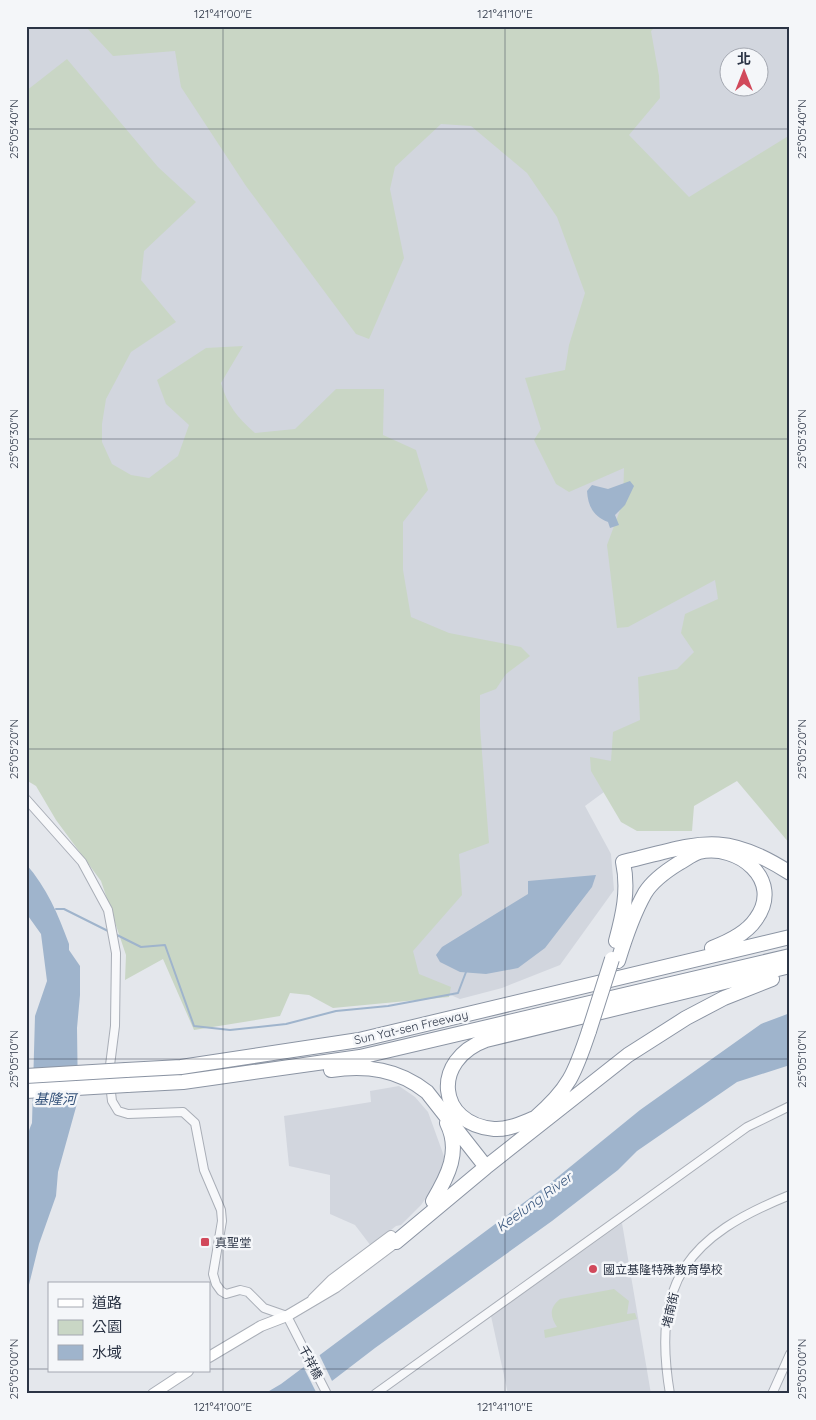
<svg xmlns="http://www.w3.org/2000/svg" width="816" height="1420" viewBox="0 0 816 1420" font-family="Quicksand,'Noto Sans TC',sans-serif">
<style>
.built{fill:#d2d6de;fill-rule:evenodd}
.green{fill:#c9d6c5}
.water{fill:#9fb4cc}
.pier{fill:#e4e7ec}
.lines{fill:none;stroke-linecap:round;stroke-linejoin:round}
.stream{stroke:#9fb4cc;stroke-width:2}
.street-casing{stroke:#a9aeb7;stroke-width:10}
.secondary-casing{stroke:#a9aeb7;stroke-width:12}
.highway-casing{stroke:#8b94a3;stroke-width:16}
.street{stroke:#f7f8fa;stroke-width:8}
.secondary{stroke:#fff;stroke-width:10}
.highway{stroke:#fff;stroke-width:14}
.highway-bridge-casing{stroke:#8b94a3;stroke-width:16;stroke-linecap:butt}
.highway-bridge{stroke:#fff;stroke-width:14}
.ticks{fill:none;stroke:#2b3445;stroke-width:1;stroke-opacity:0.45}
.poi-dot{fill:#d1495b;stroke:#f4f6f9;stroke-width:2}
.labels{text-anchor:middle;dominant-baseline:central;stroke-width:5;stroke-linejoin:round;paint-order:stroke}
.street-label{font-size:12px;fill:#2b3445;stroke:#f4f6f9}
.poi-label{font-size:12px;fill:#2b3445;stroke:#f4f6f9;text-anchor:start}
.water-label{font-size:14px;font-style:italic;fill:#34527a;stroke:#f4f6f9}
.neatline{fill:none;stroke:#2b3445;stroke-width:2}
.ticks-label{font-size:12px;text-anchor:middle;fill:#2b3445}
</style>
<rect width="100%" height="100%" fill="#e4e7ec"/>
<path class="built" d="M26,26H790V765L680,736L585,806L611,854L614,890L560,965L502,988L460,999L305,933L26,417ZM728,58H758V88H728Z
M399,1086L415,1097L428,1112L445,1159L441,1177L421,1205L401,1225L396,1226L371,1246L355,1225L330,1214V1175L289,1166L284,1116L371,1102L370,1091Z
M622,1223L651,1394H508L491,1316Z"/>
<path class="green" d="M85,26H656L651,31L659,76L660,98L629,135L689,197L790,135V844L737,781L694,806L692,831H637L621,822L591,771L590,757L611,761L613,732L640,720L638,677L677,669L694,652L681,633L685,614L718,599L715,580L628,627L617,628L607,545L623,502L624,468L569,492L556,484L534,440L541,429L525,378L565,370L569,345L585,293L557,217L527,173L471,126L441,124L395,167L390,189L404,258L369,339L356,334L246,186L181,87L175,51L113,56Z
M67,59L158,167L196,202L144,251L141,280L176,322L131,352L106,399L102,424V442L112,464L131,475L149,478L178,456L189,425L166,404L157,380L206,348L243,346L221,383C227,405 238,418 255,433L295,429L336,389H384L383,435L416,450L428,490L403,522V570L411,617L449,633L521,647L530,656L506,674L496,689L480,695V727L489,843L459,854L462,895L413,951L419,974L451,987L449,997L333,1008L309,995L290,993L280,1016L194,1030L163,959L125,980L126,955L101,881L56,820L36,786L26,780V91Z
M614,1289L629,1301L627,1314L635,1313L637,1319L545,1338L544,1330L557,1327C550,1316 549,1308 560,1299Z"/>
<path class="water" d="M630,481L634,486L625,505L615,515L619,525L610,528L608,522C593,516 588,506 587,491L592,485L608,489Z
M26,864C47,888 58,914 69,944V950L80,966V995L77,1028L78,1100L58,1172L56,1196L39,1244L26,1297V1175C32,1158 22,1144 32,1123L35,1016L47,981L41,934L26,913Z
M596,875L592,887L545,948L518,968L486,974L460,972L440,962L436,955L442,947L528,894V881Z
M790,1013V1065L737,1082L637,1151L618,1170L552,1221L375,1348L315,1394H264L281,1384L554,1180L640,1110L761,1024Z"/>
<path class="pier" d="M318,1352L333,1383L319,1394H317L302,1364Z"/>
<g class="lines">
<path class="stream" d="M56,909H64L108,931
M115,934L141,947L165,945L194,1026L230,1030L286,1024L336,1011L388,1006L458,993L466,972"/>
<g class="street-casing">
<path id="street" d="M26,799L82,862L108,910L116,953L115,1026L109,1073
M110,1084L112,1101L118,1111L128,1114L183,1112L195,1123L204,1170L221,1210L222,1221L213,1274L216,1284L221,1291L226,1294L240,1290L248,1292L264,1308L287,1316L327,1394
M375,1394L747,1127L790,1106
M670,1394C651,1281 688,1236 790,1195
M772,1394L790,1354"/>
</g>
<g class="secondary-casing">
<path id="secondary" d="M209,1357L261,1326L287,1316L336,1287L396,1242L391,1236L332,1280L313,1299
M153,1394L188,1371"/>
</g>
<g class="highway-casing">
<path id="highway" d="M616,941C623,915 629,890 623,862C696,845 721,828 790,873
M618,961C625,938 633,914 645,893C653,880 666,871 679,863C685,860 692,854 699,852C738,843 784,880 756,919C746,934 728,942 712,948
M126,1070L181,1067L359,1040L790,937
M331,1070C367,1065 398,1069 427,1092L486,1167
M127,1085L183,1082L360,1057L790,956
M535,1118C522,1123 508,1130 494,1129C437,1124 431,1060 486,1040L790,966
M535,1118C569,1089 575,1073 589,1031
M433,1201C448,1176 461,1151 447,1123
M396,1242L486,1167L628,1055L686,1018L724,998L772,979"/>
</g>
<use href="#street" class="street"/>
<use href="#secondary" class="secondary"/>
<use href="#highway" class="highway"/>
<g class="highway-bridge-casing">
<path id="highway-bridge" d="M589,1031L612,959
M26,1076L126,1070
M26,1091L127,1085"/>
</g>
<use href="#highway-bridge" class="highway-bridge"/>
</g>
<path class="ticks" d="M223,26V1394M505,26V1394M788,26V1394M26,129H790M26,439H790M26,749H790M26,1059H790M26,1369H49M209,1369H790"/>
<g class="poi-dot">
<rect x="200" y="1237" width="10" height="10" rx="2.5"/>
<circle cx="593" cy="1269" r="5"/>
</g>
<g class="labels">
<g class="street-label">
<text transform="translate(411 1027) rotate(-13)">Sun Yat-sen Freeway</text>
<text transform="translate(670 1310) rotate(-77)">堵南街</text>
<text transform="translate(311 1362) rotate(63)">千祥橋</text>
</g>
<g class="poi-label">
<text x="215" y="1242">真聖堂</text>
<text x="603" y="1269">國立基隆特殊教育學校</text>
</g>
<g class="water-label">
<text x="55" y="1099">基隆河</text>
<text transform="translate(534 1202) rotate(-36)">Keelung River</text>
</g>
</g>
<rect width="816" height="1420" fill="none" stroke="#f4f6f9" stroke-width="55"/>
<rect x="48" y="1282" width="162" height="90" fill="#f4f6f9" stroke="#a4a8b1"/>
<rect x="58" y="1299" width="25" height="8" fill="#ffffff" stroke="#a4a8b1"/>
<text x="92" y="1308" font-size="15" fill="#2b3445">道路</text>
<rect x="58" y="1320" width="25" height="15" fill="#c9d6c5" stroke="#a4a8b1"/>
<text x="92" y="1332" font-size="15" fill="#2b3445">公園</text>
<rect x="58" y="1345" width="25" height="15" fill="#9fb4cc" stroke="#a4a8b1"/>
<text x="92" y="1358" font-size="15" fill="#2b3445">水域</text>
<g transform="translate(744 72)"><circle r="24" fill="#f4f6f9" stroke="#a4a8b1"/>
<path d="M0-4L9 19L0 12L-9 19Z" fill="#d1495b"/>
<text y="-8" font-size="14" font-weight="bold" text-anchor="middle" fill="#2b3445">北</text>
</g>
<rect x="28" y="28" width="760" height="1364" class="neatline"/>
<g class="ticks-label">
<text x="223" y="18">121°41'00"E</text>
<text x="505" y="18">121°41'10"E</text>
<text transform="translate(14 129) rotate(-90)" y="4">25°05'40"N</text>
<text transform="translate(802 129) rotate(-90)" y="4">25°05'40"N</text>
<text transform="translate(14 439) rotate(-90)" y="4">25°05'30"N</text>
<text transform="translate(802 439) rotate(-90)" y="4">25°05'30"N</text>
<text transform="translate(14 749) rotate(-90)" y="4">25°05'20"N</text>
<text transform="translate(802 749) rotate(-90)" y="4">25°05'20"N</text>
<text transform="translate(14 1059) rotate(-90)" y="4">25°05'10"N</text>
<text transform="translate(802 1059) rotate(-90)" y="4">25°05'10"N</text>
<text transform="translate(14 1369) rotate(-90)" y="4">25°05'00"N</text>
<text transform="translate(802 1369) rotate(-90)" y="4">25°05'00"N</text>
<text x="223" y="1411">121°41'00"E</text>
<text x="505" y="1411">121°41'10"E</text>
</g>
</svg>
